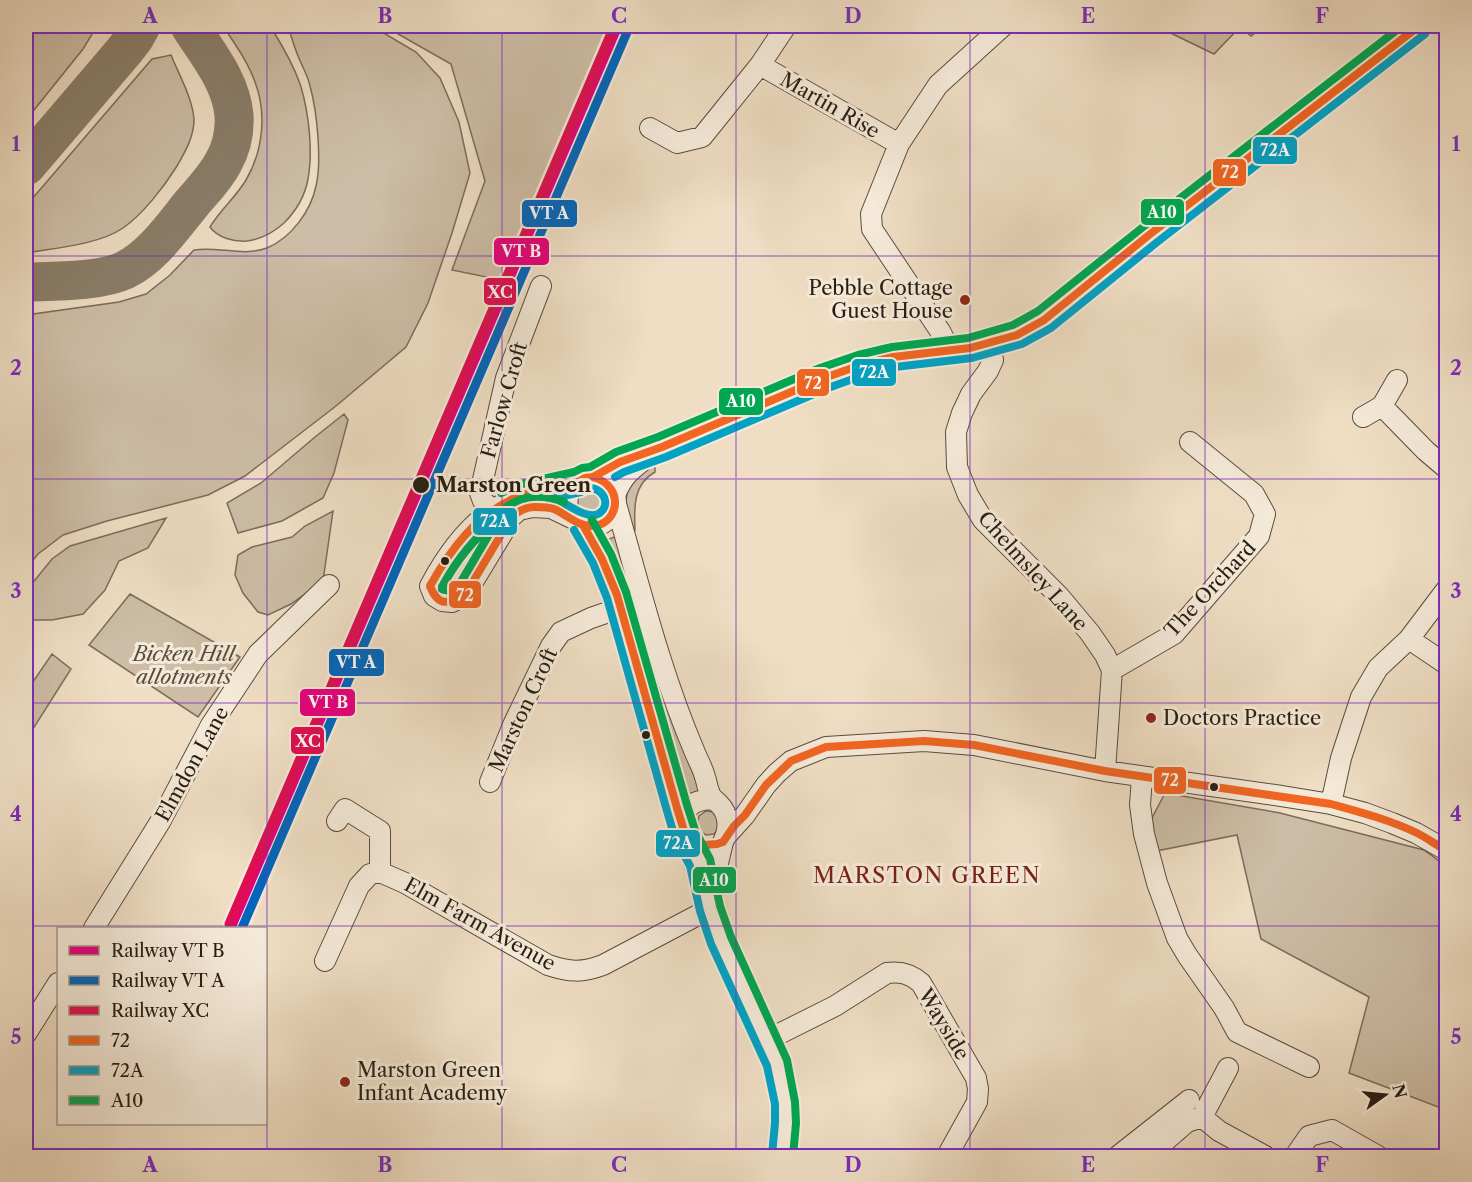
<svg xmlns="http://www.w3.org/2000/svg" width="1472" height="1182" viewBox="0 0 1472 1182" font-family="'Libre Caslon Text',serif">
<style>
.green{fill:#cdbda6;stroke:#7a6d5c;stroke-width:1.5}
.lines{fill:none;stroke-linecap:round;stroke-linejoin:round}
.taxiway{stroke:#8a7e6a;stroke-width:39}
.minor-casing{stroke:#584d3e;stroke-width:22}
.minor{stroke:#f5ead9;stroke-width:20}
.bus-1-casing{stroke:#f5ead9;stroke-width:12}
.bus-2-casing{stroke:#f5ead9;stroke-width:12}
.bus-3-casing{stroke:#f5ead9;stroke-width:12}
.bus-1{stroke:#f26522;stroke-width:8}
.bus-2{stroke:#02a2c5;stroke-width:8}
.bus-3{stroke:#00a651;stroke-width:8}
.rail-1-casing{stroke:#f5ead9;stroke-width:14}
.rail-2-casing{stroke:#f5ead9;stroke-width:14}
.rail-3-casing{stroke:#f5ead9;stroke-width:14}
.rail-1{stroke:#e5007d;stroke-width:9}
.rail-2{stroke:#0065bd;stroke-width:9}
.rail-3{stroke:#df0d52;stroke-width:9}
.grid{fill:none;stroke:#7b2cbf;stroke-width:1.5;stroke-opacity:0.55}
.poi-dot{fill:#8f2418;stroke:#f5ead9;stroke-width:2}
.stop-dot{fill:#261d11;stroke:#f5ead9;stroke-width:2}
.labels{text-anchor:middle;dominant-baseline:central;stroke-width:6;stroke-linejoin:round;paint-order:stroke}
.street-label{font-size:20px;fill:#261d11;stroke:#f5ead9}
.poi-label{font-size:20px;fill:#261d11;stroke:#f5ead9;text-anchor:start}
.stop-label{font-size:20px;font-weight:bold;fill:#261d11;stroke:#f5ead9;text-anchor:start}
.park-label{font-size:20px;font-style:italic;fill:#584d3e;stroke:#f5ead9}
.quarter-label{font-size:22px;letter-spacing:1.5px;fill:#7a1f14;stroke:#f5ead9}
.line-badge{stroke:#f5ead9;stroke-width:2}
.badge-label{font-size:16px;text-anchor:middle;font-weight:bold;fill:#fff}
.neatline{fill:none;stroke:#7b2cbf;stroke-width:2}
.grid-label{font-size:20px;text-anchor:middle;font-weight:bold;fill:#7b2cbf}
</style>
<rect width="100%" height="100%" fill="#efdec4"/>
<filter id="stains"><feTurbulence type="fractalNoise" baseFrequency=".00333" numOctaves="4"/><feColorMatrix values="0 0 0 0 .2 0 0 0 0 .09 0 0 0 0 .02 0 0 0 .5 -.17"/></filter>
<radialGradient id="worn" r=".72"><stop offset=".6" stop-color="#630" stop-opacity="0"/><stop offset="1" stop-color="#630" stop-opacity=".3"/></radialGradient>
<path class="green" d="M26,26H97L83,49L26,120Z
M223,26H270C282,45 294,65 301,87C309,114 313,152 308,179C305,196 296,211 284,223C273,233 262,239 247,241C234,242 218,238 210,227C220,210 236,197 246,180C263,151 267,113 255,82C248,62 235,44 223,26Z
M288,26H372L416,52L440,78L459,122L470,173L452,233L428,303L406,347L336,406L245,476L208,495L107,521L63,535L38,554L26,569V315L119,302L146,294L170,275L194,250C218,246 243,257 267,248C291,238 311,211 316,186C322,161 317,111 310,86C308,76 302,66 298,56C294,46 291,36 288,26Z
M384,26H608L527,228L501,280L452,270L485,181L451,64Z
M1156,26H1264L1251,36L1240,27L1214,54Z
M171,55C179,75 192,97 194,119C194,137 185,152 177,166C164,187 143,214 123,228C98,245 54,248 26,253V206L152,59Z
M344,414L348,420L334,473L323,498L282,521L238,533L227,503L261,483L315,437Z
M652,465L655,467V472C633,484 634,508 635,530L634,533C622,497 621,490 652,465Z
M590,486L604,492L608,507L597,519L581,515C579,512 577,509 576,506C574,496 582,489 590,486Z
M333,511L323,581L291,604L268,615L258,612L243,593L235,575L238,555L252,547L292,537L305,526Z
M166,518L148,548L119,561L105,590L83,614L52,620H30L26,614V591L52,559L70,546Z
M617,536L704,791L686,801C666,736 644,671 625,606C619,584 618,559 604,541Z
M130,594L240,657L198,717L89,645Z
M52,654L71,669L26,740V692Z
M1165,793L1280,813L1424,850L1446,866V1110L1349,1073L1369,997L1261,939L1237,835L1156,851L1152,818Z
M706,811L714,812L721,820L719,828L714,834L706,835L701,832L696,827L699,816Z
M674,813L693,855L698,897L696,896L693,894L669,816Z"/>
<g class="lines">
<path class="taxiway" d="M26,166L125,50L135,37L141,26
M26,282C54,281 100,282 125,270C153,256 173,226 192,203C203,190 215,178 223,163C231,149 235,131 234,115C231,81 207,53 190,26"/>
<g class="minor-casing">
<path id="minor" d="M760,65L899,144
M650,128L677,143L702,137L760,65L786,26
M990,343L993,360L988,371L971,394L962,413L956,432L957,467L968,495L983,520L1059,596L1090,633L1105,655L1112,670L1105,771
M950,350L940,331L872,229L871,214L899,144L938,85L1003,26
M1382,406L1426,451L1446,468
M1363,417L1382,406L1397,380
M593,477C634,488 613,535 583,525C561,517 563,484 585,478C589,477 592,477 596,475C604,471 612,466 620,462C633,455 648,452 662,447C674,442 686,437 698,432C751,409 804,384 858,366C910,349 966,356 1017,335C1025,332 1034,326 1041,322C1054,314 1065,303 1076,294C1102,273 1128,251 1154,231C1243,162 1331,95 1419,26
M615,495C623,476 631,469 648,457
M616,504C640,588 661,674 696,755C699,762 703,769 705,777C707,782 707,788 710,794C712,799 715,800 719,804C729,814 730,829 723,842L714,880L712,897
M493,511L483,501L480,493L506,378L541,286
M576,520L551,508L532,507L519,510L510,518L505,529L465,595L452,602L442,601L434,596L430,586C447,554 473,518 507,502C529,491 554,487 578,482
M583,525C612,568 625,620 638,670C651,716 664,762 677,808L685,834L700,862L710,909L721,941L777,1063L785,1103L786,1123L782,1156
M1409,639L1446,664
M1112,670L1174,634L1259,536L1265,514L1254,494L1190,442
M1142,777L1140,805L1144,834L1157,883L1177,938L1187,955L1224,1008L1237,1032
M490,782L513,725L551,646L561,632L591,618L620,608
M1331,804L1341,758L1361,697L1378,668L1409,639L1446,590
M337,821L345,809L380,831V872L405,883L548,965C569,972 582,973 603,965L696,916L710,909
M682,823C686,805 694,800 712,799
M726,836L745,815L766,785L777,773L791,761L826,747L924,741L974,745L1105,771L1275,795L1331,804L1365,813L1392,823L1416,833L1446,850
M94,928L160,822L211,725L258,654L329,585
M325,961L359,886L370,874L380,872
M1237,1032L1309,1067
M26,1034L58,983
M767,1040L835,1006L887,973C901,971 911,974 921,983L976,1078L978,1089L977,1102L947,1156
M1202,1117L1219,1131L1265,1156
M1118,1156L1189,1100
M1148,1156L1187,1122L1202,1117L1228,1068
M1295,1156L1309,1136L1332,1130L1378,1156"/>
</g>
<use href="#minor" class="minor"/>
<g class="bus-1-casing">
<path id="bus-1" d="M593,477C626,486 619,526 591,526C577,526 566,514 554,509C548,507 542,507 535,507C525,507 518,511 511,518L465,595C448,604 438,607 430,586C450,550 476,515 515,498C535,490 557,486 578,482L585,478Z
M593,477L620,462L662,447L824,378L861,365L893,357L970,348L1017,335L1044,320L1149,235L1419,26
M583,525L602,559L617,595L677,808L685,834L689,841L703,845L717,844L723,842L734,826L745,815L766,785L791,761L826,747L924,741L974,745L1105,771L1331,804C1360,812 1390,820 1417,833C1427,838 1436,845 1446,850"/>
</g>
<g class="bus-2-casing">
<path id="bus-2" d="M615,477L624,472L666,457L828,388L864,375L895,367L972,358L1022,344L1051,328L1156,243L1425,34
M588,488C604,487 612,506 598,514C586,520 565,502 554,498L581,492Z
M498,519L458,587L450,591L442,589V587C456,561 474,537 498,519Z
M574,530L593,563L607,598L667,811L675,838L690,866L700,911L711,944L767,1066L775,1104V1123L772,1155"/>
</g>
<g class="bus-3-casing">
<path id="bus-3" d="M501,493L525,483L574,472L582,468L590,467L616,452L658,437L820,368L858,355L892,347L968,338L1013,325L1038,311L1143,227L1402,26
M503,510C521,494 543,494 564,502
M592,520L611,554L626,592L687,805L695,830L710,859L720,906L731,937L787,1060L795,1102L796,1123L793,1156
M497,521L458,587L450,591L442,589V587C456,561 473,539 497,521Z"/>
</g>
<use href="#bus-1" class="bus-1"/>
<use href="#bus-2" class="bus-2"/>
<use href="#bus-3" class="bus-3"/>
<g class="rail-1-casing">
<path id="rail-1" d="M231,928L618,26"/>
</g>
<g class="rail-2-casing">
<path id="rail-2" d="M242,928L628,30"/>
</g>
<g class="rail-3-casing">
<path id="rail-3" d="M229,924L614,26"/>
</g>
<use href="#rail-1" class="rail-1"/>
<use href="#rail-2" class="rail-2"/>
<use href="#rail-3" class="rail-3"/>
</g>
<path class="grid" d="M267,26V1156M502,26V1156M736,26V1156M970,26V1156M1205,26V1156M26,256H1446M26,479H1446M26,703H1446M26,926H1446"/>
<g class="poi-dot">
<circle cx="965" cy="300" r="6"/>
<circle cx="1151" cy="718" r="6"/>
<circle cx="345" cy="1082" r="6"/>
</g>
<g class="stop-dot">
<circle cx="421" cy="485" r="9"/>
<circle cx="445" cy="561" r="5"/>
<circle cx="646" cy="735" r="5"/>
<circle cx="1214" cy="787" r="5"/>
</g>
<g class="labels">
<g class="street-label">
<text transform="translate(830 105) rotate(30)">Martin Rise</text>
<text transform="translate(504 400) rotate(-74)">Farlow Croft</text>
<text transform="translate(1033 571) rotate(48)">Chelmsley Lane</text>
<text transform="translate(1210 589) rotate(-47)">The Orchard</text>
<text transform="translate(523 710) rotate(-65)">Marston Croft</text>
<text transform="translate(192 764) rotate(-61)">Elmdon Lane</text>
<text transform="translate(480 924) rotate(29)">Elm Farm Avenue</text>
<text transform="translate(944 1024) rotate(59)">Wayside</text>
</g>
<g class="poi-label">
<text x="953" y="288" text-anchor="end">Pebble Cottage<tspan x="953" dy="23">Guest House</tspan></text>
<text x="1163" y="718">Doctors Practice</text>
<text x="357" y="1070">Marston Green<tspan x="357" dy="23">Infant Academy</tspan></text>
</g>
<g class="stop-label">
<text x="436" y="485">Marston Green</text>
</g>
<g class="park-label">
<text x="184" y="654">Bicken Hill<tspan x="184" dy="23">allotments</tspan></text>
</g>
<g class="quarter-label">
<text x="927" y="875">MARSTON GREEN</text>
</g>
</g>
<g class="line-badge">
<rect x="1252" y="136" width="46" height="29" rx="6" fill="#02a2c5"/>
<rect x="1212" y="158" width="35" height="29" rx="6" fill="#f26522"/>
<rect x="1140" y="198" width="45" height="28" rx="6" fill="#00a651"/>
<rect x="521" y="199" width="57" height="29" rx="6" fill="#0065bd"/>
<rect x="493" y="237" width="57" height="29" rx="6" fill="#e5007d"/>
<rect x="483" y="277" width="34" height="29" rx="6" fill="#df0d52"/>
<rect x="851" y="358" width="46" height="29" rx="6" fill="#02a2c5"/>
<rect x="796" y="368" width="34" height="29" rx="6" fill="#f26522"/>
<rect x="718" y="387" width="46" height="29" rx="6" fill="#00a651"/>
<rect x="472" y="507" width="46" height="29" rx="6" fill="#02a2c5"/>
<rect x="448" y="580" width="34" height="29" rx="6" fill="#f26522"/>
<rect x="328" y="648" width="57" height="29" rx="6" fill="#0065bd"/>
<rect x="299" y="688" width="57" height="29" rx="6" fill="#e5007d"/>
<rect x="290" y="726" width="35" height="29" rx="6" fill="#df0d52"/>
<rect x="1153" y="766" width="34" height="29" rx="6" fill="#f26522"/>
<rect x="655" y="829" width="46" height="29" rx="6" fill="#02a2c5"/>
<rect x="692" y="866" width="45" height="28" rx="6" fill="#00a651"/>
</g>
<g class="badge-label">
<text x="1275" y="156">72A</text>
<text x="1230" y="178">72</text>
<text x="1162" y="218">A10</text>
<text x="549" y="219">VT A</text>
<text x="521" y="257">VT B</text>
<text x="500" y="298">XC</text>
<text x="874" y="378">72A</text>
<text x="813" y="389">72</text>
<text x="741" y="407">A10</text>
<text x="495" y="527">72A</text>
<text x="465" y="601">72</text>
<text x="356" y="668">VT A</text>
<text x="328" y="708">VT B</text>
<text x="308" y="747">XC</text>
<text x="1170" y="786">72</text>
<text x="678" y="849">72A</text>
<text x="714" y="886">A10</text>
</g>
<rect width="1472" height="1182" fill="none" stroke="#efdec4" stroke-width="66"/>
<rect x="57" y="927" width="210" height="198" fill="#f5ead9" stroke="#a29889" stroke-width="1.5"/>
<rect x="69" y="946" width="30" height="9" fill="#e5007d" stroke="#a29889" stroke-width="1.5"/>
<text x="111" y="957" font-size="18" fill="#261d11">Railway VT B</text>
<rect x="69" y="976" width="30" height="9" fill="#0065bd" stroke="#a29889" stroke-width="1.5"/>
<text x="111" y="987" font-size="18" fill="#261d11">Railway VT A</text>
<rect x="69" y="1006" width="30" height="9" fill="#df0d52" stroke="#a29889" stroke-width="1.5"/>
<text x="111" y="1017" font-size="18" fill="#261d11">Railway XC</text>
<rect x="69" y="1036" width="30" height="9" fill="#f26522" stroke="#a29889" stroke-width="1.5"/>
<text x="111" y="1047" font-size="18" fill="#261d11">72</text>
<rect x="69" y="1066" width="30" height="9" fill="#02a2c5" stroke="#a29889" stroke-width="1.5"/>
<text x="111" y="1077" font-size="18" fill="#261d11">72A</text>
<rect x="69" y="1096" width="30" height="9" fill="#00a651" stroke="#a29889" stroke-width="1.5"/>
<text x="111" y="1107" font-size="18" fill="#261d11">A10</text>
<g transform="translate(1385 1095) rotate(75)" stroke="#f5ead9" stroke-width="4.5" paint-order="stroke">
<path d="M0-4.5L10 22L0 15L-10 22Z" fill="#261d11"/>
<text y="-9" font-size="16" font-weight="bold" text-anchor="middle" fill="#261d11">N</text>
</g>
<rect x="33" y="33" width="1406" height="1116" class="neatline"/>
<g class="grid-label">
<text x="150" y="23">A</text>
<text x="385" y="23">B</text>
<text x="619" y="23">C</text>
<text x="853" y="23">D</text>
<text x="1088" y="23">E</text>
<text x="1322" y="23">F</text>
<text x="16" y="151">1</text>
<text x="1456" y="151">1</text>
<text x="16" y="375">2</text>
<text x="1456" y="375">2</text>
<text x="16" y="598">3</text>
<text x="1456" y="598">3</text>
<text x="16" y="821">4</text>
<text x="1456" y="821">4</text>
<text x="16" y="1044">5</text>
<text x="1456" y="1044">5</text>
<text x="150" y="1172">A</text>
<text x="385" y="1172">B</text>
<text x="619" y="1172">C</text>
<text x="853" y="1172">D</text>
<text x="1088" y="1172">E</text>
<text x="1322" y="1172">F</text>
</g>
<rect width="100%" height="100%" filter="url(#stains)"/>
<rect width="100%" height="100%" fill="url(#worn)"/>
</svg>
